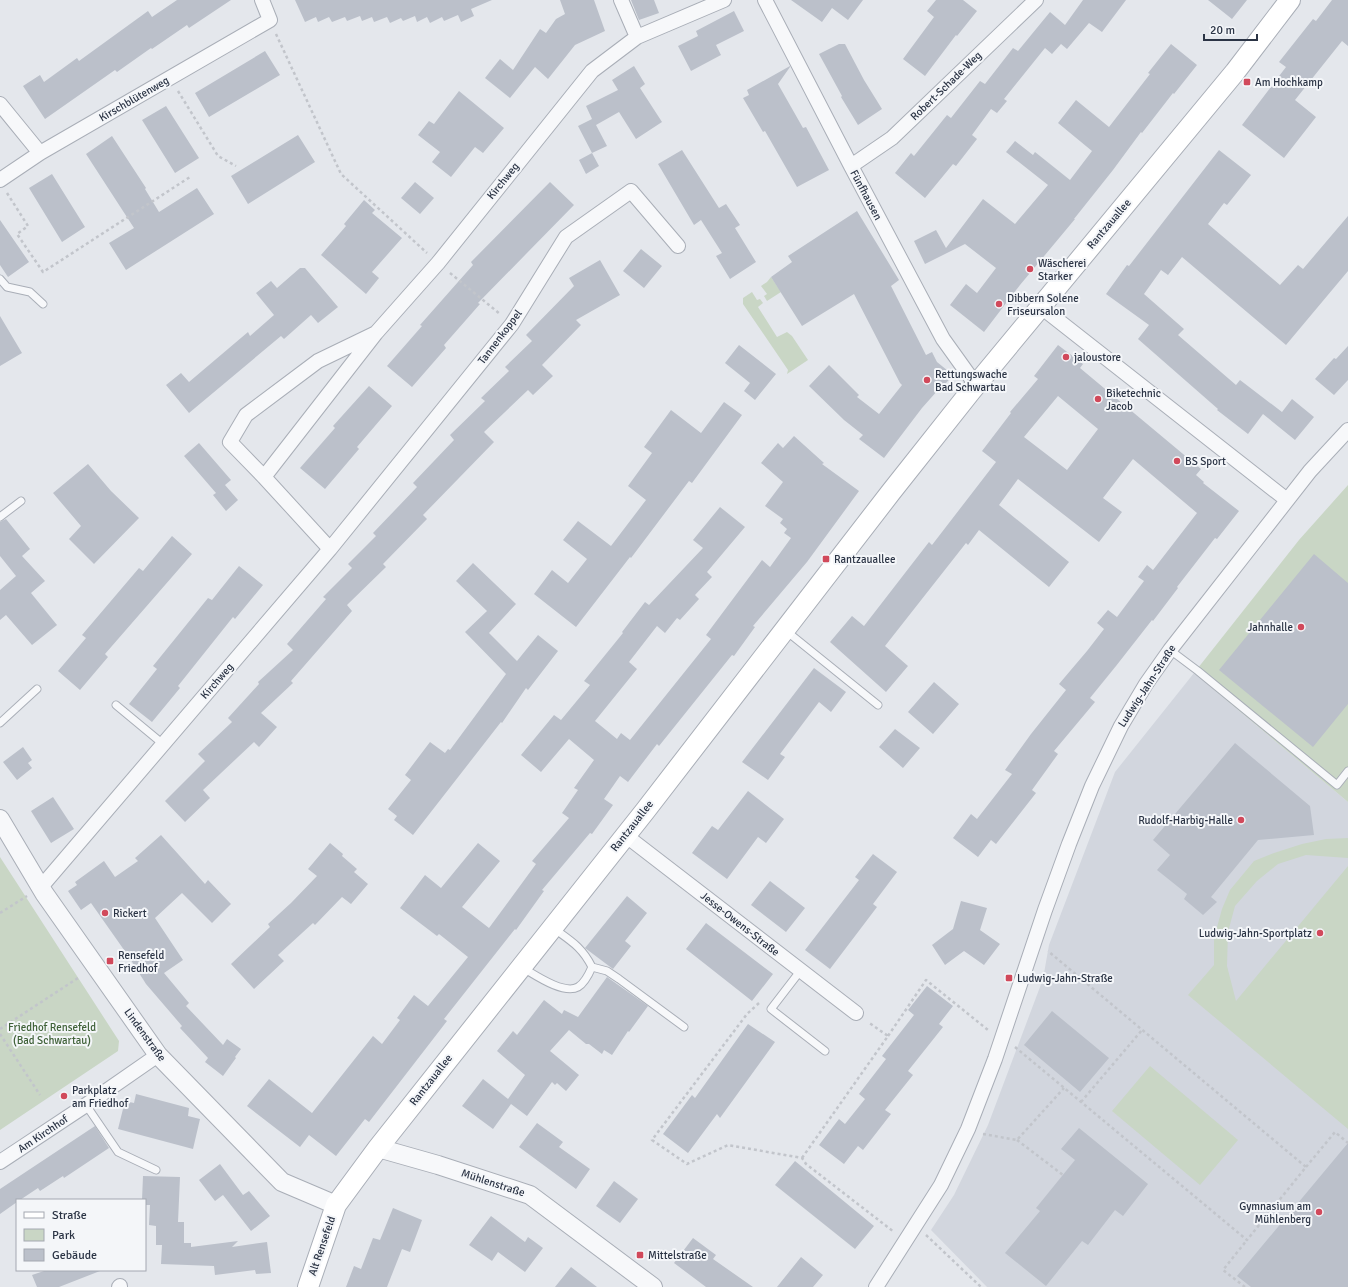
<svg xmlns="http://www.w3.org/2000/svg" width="1348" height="1287" viewBox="0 0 1348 1287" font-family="Signika,sans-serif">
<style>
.built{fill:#d2d6de}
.green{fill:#c9d6c5}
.building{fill:#bbc0ca;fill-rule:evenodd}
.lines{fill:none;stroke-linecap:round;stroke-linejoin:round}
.service-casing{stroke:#a9aeb7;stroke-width:9}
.minor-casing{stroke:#a9aeb7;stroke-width:16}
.tertiary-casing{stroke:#a9aeb7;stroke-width:20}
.secondary-casing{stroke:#a9aeb7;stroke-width:22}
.path{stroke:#c2c5cb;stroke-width:2.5;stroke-dasharray:3 3;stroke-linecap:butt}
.service{stroke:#f7f8fa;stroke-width:7}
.minor{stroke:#f7f8fa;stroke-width:14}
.tertiary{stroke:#f7f8fa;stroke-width:18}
.secondary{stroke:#fff;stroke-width:20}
.poi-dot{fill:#d1495b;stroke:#f4f6f9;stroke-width:1.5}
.labels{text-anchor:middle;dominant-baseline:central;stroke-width:4;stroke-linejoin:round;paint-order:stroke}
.poi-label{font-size:11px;fill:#2b3445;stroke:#f4f6f9;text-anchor:start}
.street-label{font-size:11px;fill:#2b3445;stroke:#f4f6f9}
.park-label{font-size:11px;fill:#3f6138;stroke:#f4f6f9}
</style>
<rect width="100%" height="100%" fill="#e4e7ec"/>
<path class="built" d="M1194,673L1348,802V1287H987L931,1230L954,1195L988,1125L1043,979L1049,945L1115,772Z"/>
<path class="green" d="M771,277L781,292L767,301L764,296L767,294L761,286L767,282Z
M752,292L757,300L760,299L763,303L758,307L777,337L787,332L792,336L808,360L787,374L788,370L743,304V298Z
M1348,485V802L1194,673L1299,540Z
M1348,838V858L1306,855L1278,864L1257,881L1235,906L1228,932L1227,966L1236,1001L1348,866V1129L1188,995L1214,965V938L1222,909L1230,890L1254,861L1274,853L1302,844L1326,839Z
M0,857L119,1041L118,1051L0,1130Z
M1150,1066L1238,1140L1200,1185L1112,1111Z"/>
<path class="building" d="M177,0H231L189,28L187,25L152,49L151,48L117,72L115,70L45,119L23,86L40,75L44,82L77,58L79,61L148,11L152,17Z
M295,0H492L471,9L474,16L461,22L458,15L444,21L442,17L430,23L427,17L417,22L415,16L403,21L401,18L390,23L387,17L374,22L372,17L362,21L360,16L347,21L345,17L332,22L329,17L318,22L316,17L305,22Z
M560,0H594L605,31L575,45L548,79L535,67L510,98L485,78L500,59L513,70L540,29L546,33L556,19L565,14Z
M631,0H654L659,13L639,20Z
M791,0H863L848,20L832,8L822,22Z
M936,0H963L977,11L957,36L956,35L925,76L903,59L934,17L927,11Z
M1083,0H1126L1102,32L1089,23L1067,49L1061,44L1052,54L1045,48L1004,99L1007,101L997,113L991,109L972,135L977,139L956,166L953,164L925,198L895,173L911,153L914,156L947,115L951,118L980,81L985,84L1013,48L1018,51L1050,12L1065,25Z
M1208,0H1247L1232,19Z
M1332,0H1348V46L1342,41L1295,100L1316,117L1284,158L1242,125L1286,67L1279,62L1313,19L1316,21Z
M734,11L744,31L716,45L721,55L691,71L678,46L698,36L696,31Z
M839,44H845L864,80L882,109L858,125L841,97L842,96L819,54Z
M1171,44L1197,65L1174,94L1173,93L1142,133L1141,132L1113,170L1074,219H1075L1020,285L984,332L950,305L966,284L977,293L996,268L965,244L925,264L914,241L936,230L946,248L983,199L1015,224L1048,185L1006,152L1015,141L1033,155L1035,152L1070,180L1092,151L1058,123L1076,100L1109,127L1150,74L1148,73Z
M265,51L280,75L209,117L195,93Z
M634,66L645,84L640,88L662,122L636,139L619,112L596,125L607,146L592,153L578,126L592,119L586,106L618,90L612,80Z
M790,66V67L778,84L803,128L806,127L829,170L797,187L765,131L763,132L743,98L749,95L747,90Z
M459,91L504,128L483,153L475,147L451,177L432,162L440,152L418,135L429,121L434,124Z
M166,106L199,158L175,173L142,120Z
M298,135L315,162L248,204L231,176Z
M112,136L146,188L145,189L159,212L197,188L214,214L126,270L109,243L134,228L86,154Z
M682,150L719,208L726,204L740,225L735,228L756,262L730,279L716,256L722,253L701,220L694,225L658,164Z
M1219,150L1251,175L1227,205L1224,203L1208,224L1280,285L1298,265L1303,269L1348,216V271L1286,345L1182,257L1168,275L1161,270L1144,294L1184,329L1178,335L1236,385L1240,380L1282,412L1292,399L1314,417L1295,440L1263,414L1248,434L1217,410L1218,409L1138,339L1149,325L1106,294L1127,265L1129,266Z
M592,153L599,166L586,174L579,160Z
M52,174L85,227L62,242L29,188Z
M415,182L434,198L420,214L401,198Z
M550,182L574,205L478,303L480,304L444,345L446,348L412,387L387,366L422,326L420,325L473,265L471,262Z
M364,200L375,210L372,213L402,238L372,272L379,278L366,294L321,255L346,226L344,224Z
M857,211L899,280L891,286L926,355L932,352L937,362L953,375L939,391L938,390L922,408L884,458L859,439L863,435L844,420L809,386L829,365L859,395L857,397L879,414L902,385L900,383L854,294L802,326L771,277L792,262L788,256Z
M0,220L29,262L8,277L0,265Z
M641,249L662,266L644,288L623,271Z
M600,260L620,295L576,320L581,325L542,365L553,376L533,395L528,390L484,432L494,442L423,515L427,519L383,564L386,567L347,605L352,611L291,681L293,683L261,713L277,727L259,747L254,742L203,790L210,798L185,822L165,801L205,761L198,754L232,722L228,718L259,684L258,682L293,650L287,644L326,599L323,597L352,568L348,564L376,536L373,533L417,487L413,483L454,440L450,435L485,401L481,398L509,371L505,367L532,341L526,335L574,286L569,278Z
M300,268H305L338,307L318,323L311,315L284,339L281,336L189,413L166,385L181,373L189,382L248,332L250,336L274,315L256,293L271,281L277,288Z
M0,316L22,353L0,366Z
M739,345L776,374L755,400L744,391L750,383L725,363Z
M1058,345L1083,364L1080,368L1201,469L1196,475L1204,482L1203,483L1239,511L1217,539L1215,538L1177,587L1178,588L1153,621L1152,620L1116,666L1090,698L1095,702L1054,751L1058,754L1032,790L1036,793L996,844L991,840L978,857L953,838L971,814L977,819L1012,774L1005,770L1031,734L1066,690L1059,684L1087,651L1104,629L1097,623L1108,610L1117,617L1144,581L1138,577L1147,565L1153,570L1197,513L1133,459L1103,498L1122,512L1099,542L1018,479L999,505L1069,562L1049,587L979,530L968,545L966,543L885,646L908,666L886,692L830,642L852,616L864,626L929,542L932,545L996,462L982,451L1011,413L1010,412L1038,379L1034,376ZM1058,396L1098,429L1067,470L1024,437Z
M1348,346V380L1334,395L1315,379L1334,358L1336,359Z
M369,386L392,406L357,447L359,449L325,489L300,468L335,428L333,426Z
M724,402L742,415L692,483L689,481L631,558L630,557L576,627L534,594L552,570L568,583L587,559L563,540L578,521L611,546L646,500L628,486L652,453L644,447L671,410L701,433Z
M794,436L824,463L822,464L859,491L807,562L753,626L755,627L734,656L732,655L659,746L657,744L628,782L620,776L604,799L613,805L592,834L590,833L542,890L544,891L516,930L515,929L444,1019L447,1021L369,1122L365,1119L336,1156L309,1135L300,1147L247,1106L269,1079L312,1113L373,1036L382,1044L400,1020L397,1018L414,995L428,1006L468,957L439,934L437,936L400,908L425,875L441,888L478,843L500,861L462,907L489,928L536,864L532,861L569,818L562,813L578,790L574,788L594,760L569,739L541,772L521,755L554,715L561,720L590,685L584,681L623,633L622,632L645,602L649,605L703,548L693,540L720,507L745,527L707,572L712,577L695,595L699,599L680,620L677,618L665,633L657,626L629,662L637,669L595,721L617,739L621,733L630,740L711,639L706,635L762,560L770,567L791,538L784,533L787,529L780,523L783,519L765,506L783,482L761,463L778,443L783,448Z
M199,443L231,480L225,485L238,500L226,511L213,495L216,493L184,456Z
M88,464L111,491L139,518L94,564L69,539L81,526L53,493Z
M6,519L30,549L22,556L45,581L31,593L57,625L32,645L6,615L0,620V590L16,576L0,556V522Z
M172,536L192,554L105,654L108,657L80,690L58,671L86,638L82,635L139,568L143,571Z
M1314,554L1348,583V704L1313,747L1219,670Z
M473,563L516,604L489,633L517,661L538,635L558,651L528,690L526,688L502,723L501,722L413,835L394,820L397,816L388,809L411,780L405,775L430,742L445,753L448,749L450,750L506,674L465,632L487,611L456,581Z
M239,566L263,585L235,619L233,617L178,686L180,688L152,722L129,704L157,669L153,666L208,598L212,600Z
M814,668L846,692L831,712L819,702L780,754L785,757L768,780L742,762Z
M934,682L959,704L933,734L908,712Z
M895,729L920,748L903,768L879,747Z
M1235,743L1310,806L1314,835L1258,840L1211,897L1217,902L1203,915L1184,899L1187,894L1157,870L1170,855L1153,840Z
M23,747L32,760L28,763L32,768L17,780L3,762Z
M748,791L784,819L766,843L758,837L727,879L692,853L712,826L718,830Z
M53,797L74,829L51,843L31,811Z
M161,835L205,884L208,880L231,904L212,923L182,893L155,918L183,960L164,973L189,1003L186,1006L223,1045L227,1039L241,1049L235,1057L236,1058L223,1076L205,1062L208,1058L180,1028L182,1026L146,984L129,957L91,903L81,910L68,891L77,885L75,882L104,861L115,877L138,861L135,858Z
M330,843L343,854L342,856L357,869L354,872L368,884L351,904L342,897L315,925L313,923L278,955L284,961L254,989L231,964L270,927L268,924L291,903L317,876L308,869Z
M873,854L897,872L873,904L877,907L830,969L805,950L859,880L855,877Z
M770,881L805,908L786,932L751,905Z
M627,896L647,913L625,941L631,946L613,969L585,948Z
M961,901L987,908L980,930L1000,944L984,965L964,951L945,965L932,945L953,929Z
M706,923L773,974L752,1001L686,949Z
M607,977L648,1006L629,1032L628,1031L612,1055L604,1050L602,1054L589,1044H586L569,1030L550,1051L579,1075L566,1091L557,1083L555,1085L552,1082L527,1116L511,1104L493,1129L462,1106L483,1079L508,1099L525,1075L497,1051L513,1031L517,1035L544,1000L562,1014L564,1010L578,1017Z
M927,986L953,1006L939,1024L943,1027L908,1071L913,1075L885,1110L891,1114L863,1150L858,1146L844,1164L819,1145L839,1119L845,1124L865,1099L859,1094L886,1059L882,1056L914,1015L908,1010Z
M1052,1011L1109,1058L1080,1092L1024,1045Z
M748,1024L775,1042L720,1118L717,1114L688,1153L663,1134L692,1095L695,1098Z
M136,1094L189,1108L188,1116L200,1119L193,1149L118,1129L125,1101L134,1103Z
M537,1123L563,1142L559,1147L590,1169L576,1189L519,1147Z
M95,1126L109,1148L64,1178L63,1176L40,1191L38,1188L20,1200H17V1202L0,1214V1189Z
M1079,1128L1148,1184L1123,1216L1115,1210L1088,1245L1082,1241L1046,1286L1005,1253L1040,1211L1036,1208L1075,1160L1061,1149Z
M1348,1143V1287H1251L1237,1276Z
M795,1161L874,1226L855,1249L775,1185Z
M220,1164L243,1195L249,1191L270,1216L251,1231L223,1195L215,1201L199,1180Z
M143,1176L180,1177L178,1222H184V1243H191V1247L238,1241L232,1247L267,1242L271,1273L256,1274L255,1270L215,1275L214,1266L161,1264L162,1245H156V1226L149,1225L150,1205H145V1200H142Z
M614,1181L638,1199L620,1223L596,1206Z
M393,1208L422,1220L410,1252L402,1249L387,1287H346L354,1266L361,1269L373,1238L380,1240Z
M491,1216L525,1242L528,1237L543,1248L525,1272L498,1252L492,1261L469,1245Z
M693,1238L716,1255L713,1259L753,1287H706L674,1263Z
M801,1257L823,1275L813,1287H777Z
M571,1267L597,1287H555Z
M47,1270H99L100,1271L59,1287H37L32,1275Z"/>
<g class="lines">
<g class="service-casing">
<path id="service" d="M0,279L7,287L30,292L43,304
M0,517L21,501
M785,630L878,705
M1170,650L1198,671L1337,785L1348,771
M116,705L163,744
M0,723L37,689
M592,967L607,971L619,979L684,1027
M523,968C535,975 564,995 578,987C585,983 589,974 592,967C582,947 571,941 553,928
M801,970L771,1009L825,1051
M86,1105L118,1152L156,1170"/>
</g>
<g class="minor-casing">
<path id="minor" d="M621,0L637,37
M765,0L851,166L943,339L976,385
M0,104L40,153
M851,166L892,138L1036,0
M0,180L40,153L270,20L262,0
M1041,307L1287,500
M264,477L376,333L438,263L592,71L637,37L724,0
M330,549L512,324L566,237L631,191L678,246
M625,835L856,1013
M41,887L330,549L264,477L230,442L246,415L318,361L376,333
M0,1162L86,1105L158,1055
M119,1287L120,1286
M876,1287L941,1185L968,1129L995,1059L1045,910L1069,844L1092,786L1121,726L1146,684L1170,650L1310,471L1348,430"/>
</g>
<g class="tertiary-casing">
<path id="tertiary" d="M0,819L44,893L158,1055L282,1182L336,1205
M378,1148L438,1165L530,1195L653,1287"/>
</g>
<g class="secondary-casing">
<path id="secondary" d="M308,1287L336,1205L378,1148L645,811L891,492L971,391L1235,72L1290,0"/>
</g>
<path class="path" d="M276,34L341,174L427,253
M178,91L218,156L236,166
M7,193L28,226L17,234L43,272L190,177
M450,273L500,314
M0,913L27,896
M759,1003L747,1014L652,1140L687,1164L728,1145L802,1158L806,1164L894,1232
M0,1029L78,978
M0,1034L40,1095
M888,1036L926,980L988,1030
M1015,1047L1247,1240L1306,1167L1048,951
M1081,1102L1142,1030
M983,1134L1017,1140L1064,1088
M1017,1140L1063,1175
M802,1158L888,1036L868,1022
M1306,1167L1335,1132L1348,1143
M926,1235L981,1287
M1245,1287L1223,1270L1247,1240"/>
<use href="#service" class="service"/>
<use href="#minor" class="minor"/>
<use href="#tertiary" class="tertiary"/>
<use href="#secondary" class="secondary"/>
</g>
<g class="poi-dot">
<rect x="1243" y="78" width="8" height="8" rx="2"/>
<circle cx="1030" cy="269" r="4"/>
<circle cx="999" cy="304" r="4"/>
<circle cx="1066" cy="357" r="4"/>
<circle cx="927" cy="380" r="4"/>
<circle cx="1098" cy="399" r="4"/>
<circle cx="1177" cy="461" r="4"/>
<rect x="822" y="555" width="8" height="8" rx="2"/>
<circle cx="1301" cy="627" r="4"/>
<circle cx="1241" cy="820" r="4"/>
<circle cx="105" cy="913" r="4"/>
<circle cx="1320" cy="933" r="4"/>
<rect x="106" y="957" width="8" height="8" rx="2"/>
<rect x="1005" y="974" width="8" height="8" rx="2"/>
<circle cx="64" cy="1096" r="4"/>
<circle cx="1319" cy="1212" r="4"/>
<rect x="636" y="1251" width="8" height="8" rx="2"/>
</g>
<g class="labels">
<g class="poi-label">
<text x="1255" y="82">Am Hochkamp</text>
<text x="1038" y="263">Wäscherei<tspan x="1038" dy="13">Starker</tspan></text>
<text x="1007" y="298">Dibbern Solene<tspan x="1007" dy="13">Friseursalon</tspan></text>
<text x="1074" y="357">jaloustore</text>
<text x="935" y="374">Rettungswache<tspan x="935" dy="13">Bad Schwartau</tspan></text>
<text x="1106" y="393">Biketechnic<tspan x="1106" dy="13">Jacob</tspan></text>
<text x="1185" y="461">BS Sport</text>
<text x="834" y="559">Rantzauallee</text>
<text x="1293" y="627" text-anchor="end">Jahnhalle</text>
<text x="1233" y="820" text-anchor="end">Rudolf-Harbig-Halle</text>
<text x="113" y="913">Rickert</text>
<text x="1312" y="933" text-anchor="end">Ludwig-Jahn-Sportplatz</text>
<text x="118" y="955">Rensefeld<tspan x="118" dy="13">Friedhof</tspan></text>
<text x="1017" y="978">Ludwig-Jahn-Straße</text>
<text x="72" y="1090">Parkplatz<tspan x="72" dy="13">am Friedhof</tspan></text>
<text x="1311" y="1206" text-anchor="end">Gymnasium am<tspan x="1311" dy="13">Mühlenberg</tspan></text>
<text x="648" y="1255">Mittelstraße</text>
</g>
<g class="street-label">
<text transform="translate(946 86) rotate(-44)">Robert-Schade-Weg</text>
<text transform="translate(134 99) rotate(-30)">Kirschblütenweg</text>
<text transform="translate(503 181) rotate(-51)">Kirchweg</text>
<text transform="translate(866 195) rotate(62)">Fünfhausen</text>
<text transform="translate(1109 224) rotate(-50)">Rantzauallee</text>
<text transform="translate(500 337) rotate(-53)">Tannenkoppel</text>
<text transform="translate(217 681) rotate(-49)">Kirchweg</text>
<text transform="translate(1147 686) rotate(-57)">Ludwig-Jahn-Straße</text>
<text transform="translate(632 826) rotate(-52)">Rantzauallee</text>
<text transform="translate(740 924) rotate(38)">Jesse-Owens-Straße</text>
<text transform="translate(145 1035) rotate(54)">Lindenstraße</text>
<text transform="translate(431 1080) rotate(-52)">Rantzauallee</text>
<text transform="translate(43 1134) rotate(-34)">Am Kirchhof</text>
<text transform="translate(493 1183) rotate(18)">Mühlenstraße</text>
<text transform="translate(322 1246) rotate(-71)">Alt Rensefeld</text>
</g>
<g class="park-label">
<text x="52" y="1027">Friedhof Rensefeld<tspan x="52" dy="13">(Bad Schwartau)</tspan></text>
</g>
</g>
<rect x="16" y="1199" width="130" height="72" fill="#f4f6f9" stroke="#a4a8b1"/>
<rect x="24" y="1212" width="20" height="6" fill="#ffffff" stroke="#a4a8b1"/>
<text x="52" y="1219" font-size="12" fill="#2b3445">Straße</text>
<rect x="24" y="1229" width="20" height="12" fill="#c9d6c5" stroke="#a4a8b1"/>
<text x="52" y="1239" font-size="12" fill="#2b3445">Park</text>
<rect x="24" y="1249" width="20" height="12" fill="#bbc0ca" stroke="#a4a8b1"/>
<text x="52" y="1259" font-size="12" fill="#2b3445">Gebäude</text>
<path d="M1204 34v6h53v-6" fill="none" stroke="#2b3445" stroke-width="2"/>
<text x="1210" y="34" font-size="12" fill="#2b3445" stroke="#f4f6f9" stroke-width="3" paint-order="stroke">20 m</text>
</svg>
